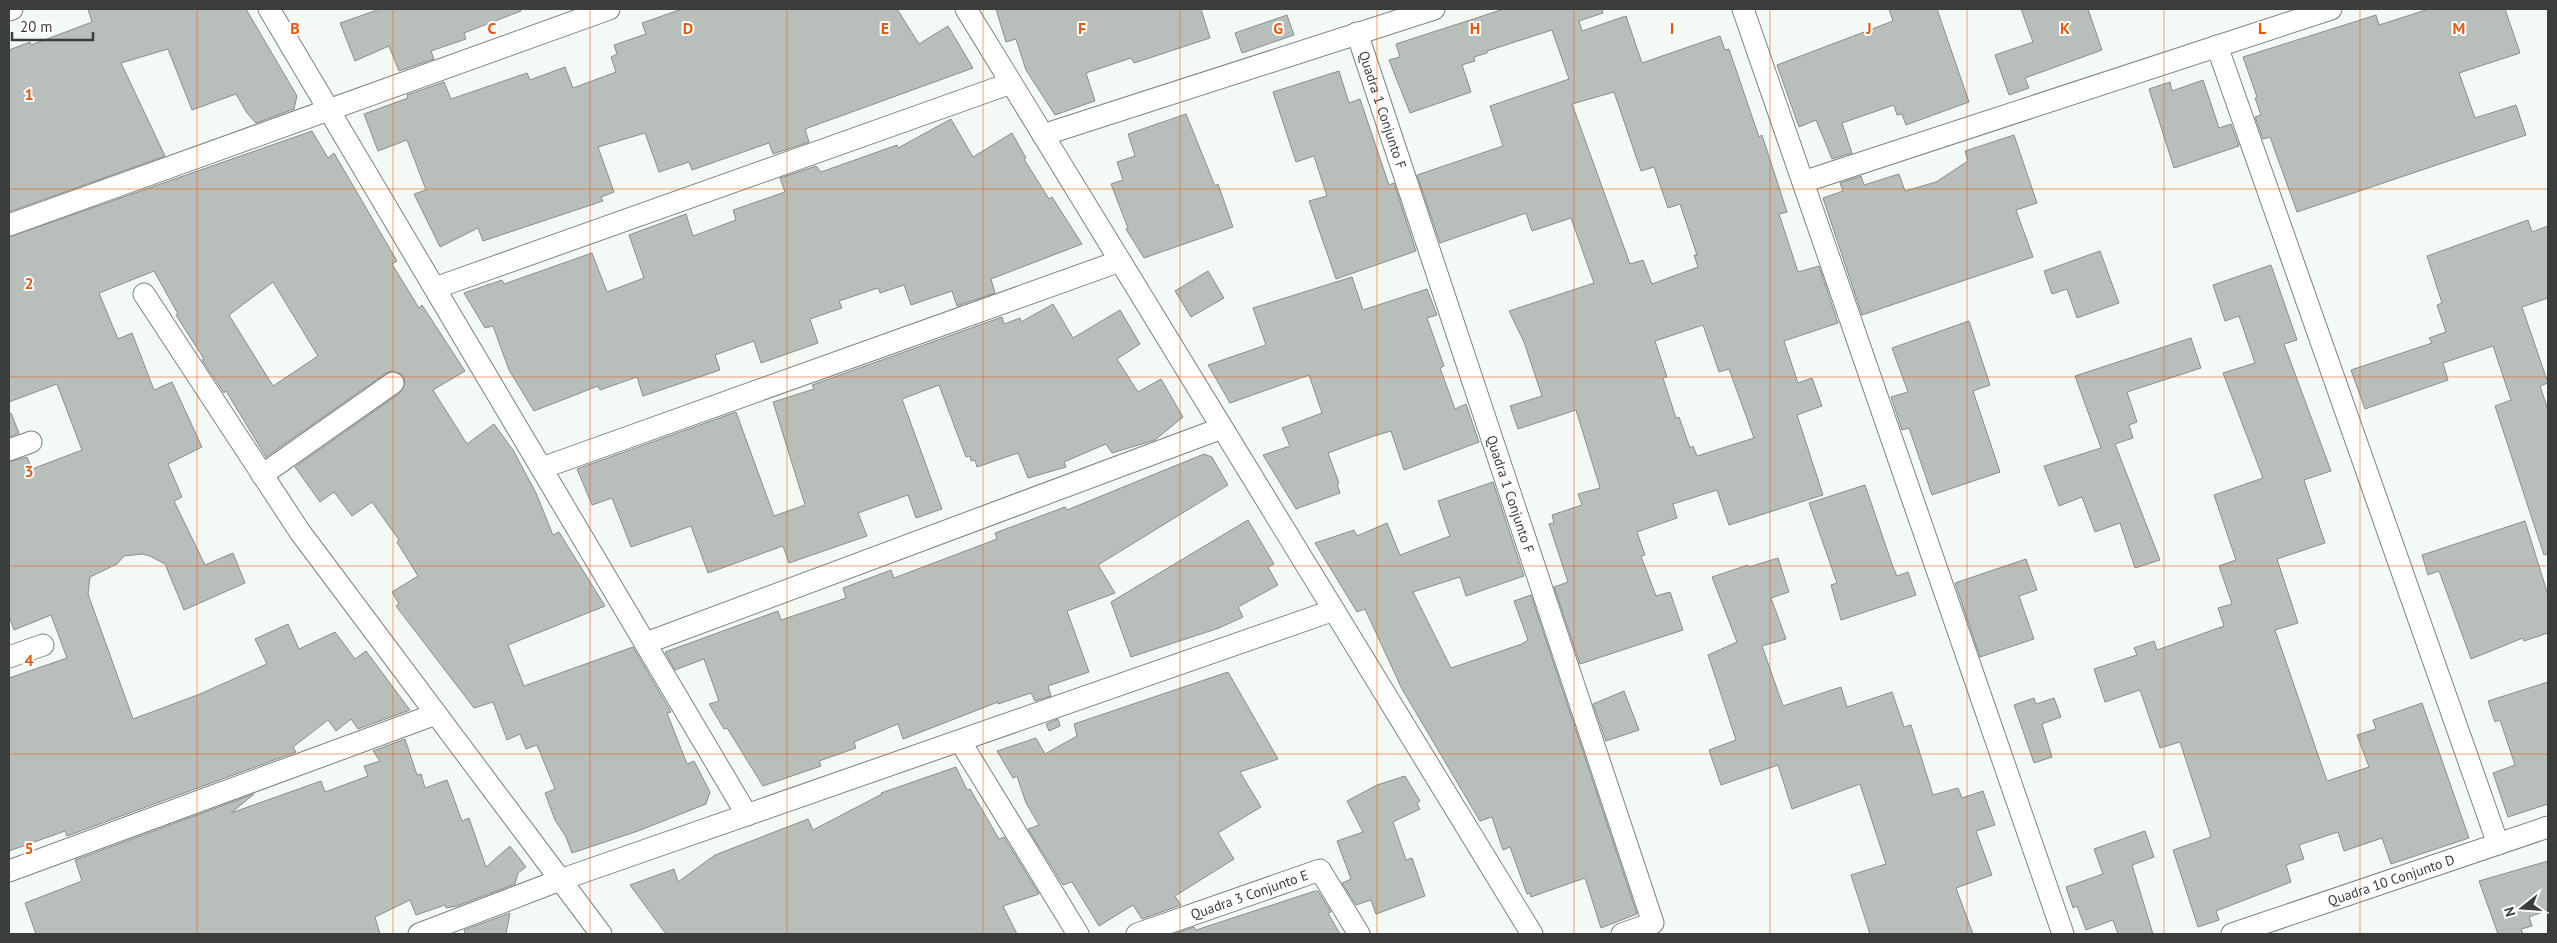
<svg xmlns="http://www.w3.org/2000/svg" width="2557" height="943" viewBox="0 0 2557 943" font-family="'PT Sans',sans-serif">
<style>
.building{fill:#b8bfbb;stroke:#898f8b;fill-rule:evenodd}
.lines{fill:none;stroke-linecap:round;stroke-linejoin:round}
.minor-casing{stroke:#7d837f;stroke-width:23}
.minor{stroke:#fff;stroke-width:21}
.grid{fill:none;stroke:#e8590c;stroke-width:1;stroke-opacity:0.55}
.labels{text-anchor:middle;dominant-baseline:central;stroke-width:4;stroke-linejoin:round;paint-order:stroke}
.street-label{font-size:14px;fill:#3b3d3c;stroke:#fff}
.grid-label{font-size:16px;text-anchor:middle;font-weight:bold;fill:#e8590c;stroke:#fff;stroke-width:4;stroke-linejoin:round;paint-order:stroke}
</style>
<rect width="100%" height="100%" fill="#f3faf5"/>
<path class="building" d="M88,9H246L297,96L294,109L256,123L247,113L236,94L192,110L168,49L121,63L165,156L9,212V50L30,42L31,45L92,22Z
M380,9H521V11L464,33L466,39L431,51L434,59L399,71L389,46L355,61L340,23Z
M682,9H897L919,44L948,26L973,68L805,129L809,142L773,154L769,143L692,170L689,162L659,172L645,133L598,147L614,192L601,197L603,201L483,241L478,228L440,247L414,194L426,190L407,140L378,151L364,114L408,98L407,95L444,82L451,99L527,73L530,80L565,67L573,88L616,72L611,57L617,54L614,45L646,34L642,23Z
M996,9H1201L1210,38L1134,63L1131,58L1086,73L1095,101L1055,115L1026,70L1016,39L1006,42Z
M1504,9H1602L1603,13L1579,21L1582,31L1626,16L1642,63L1720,36L1725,50L1729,49L1759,137L1762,135L1787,212L1779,214L1798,272L1819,266L1838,323L1784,341L1798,383L1812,378L1822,406L1797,415L1823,495L1729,525L1717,490L1673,504L1677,518L1637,532L1645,555L1641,556L1656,596L1670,592L1683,630L1580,664L1554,587L1568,582L1549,524L1554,523L1552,515L1582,505L1578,494L1600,488L1576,410L1518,429L1510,406L1542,396L1524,342L1509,311L1594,283L1571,218L1532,231L1526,213L1440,243L1417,175L1503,146L1490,106L1569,79L1552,30L1487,51V53L1474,57L1475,61L1462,65L1471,92L1410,113L1389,60L1400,57L1396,44ZM1614,92L1641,171L1654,167L1668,208L1680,204L1697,255H1694L1698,267L1652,284L1643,260L1630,264L1572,104ZM1703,325L1719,372L1729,369L1754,438L1697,456L1693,446L1690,448L1679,417L1676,418L1663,378L1667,377L1655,341Z
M1889,9H1937L1969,102L1906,125L1902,114L1897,115L1894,105L1842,123L1852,153L1832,159L1816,120L1799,127L1777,65L1893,21Z
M2021,9H2088L2102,50L2025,78L2029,88L2009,95L1995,55L2033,42Z
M2429,9H2505L2520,53L2459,73L2475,118L2516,105L2526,135L2297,212L2270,137L2263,139L2255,117L2261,115L2255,98L2257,97L2243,57L2376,15L2379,25Z
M1287,15L1294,35L1242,53L1235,33Z
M1339,71L1349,103L1360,99L1389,185L1394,183L1416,251L1336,279L1309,201L1327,196L1314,156L1296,162L1273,92Z
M2203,80L2219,128L2231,124L2239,146L2174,168L2149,89L2170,82L2172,91Z
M1186,114L1215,186L1218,184L1233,227L1144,258L1126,229L1128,228L1111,184L1123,180L1117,162L1135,156L1128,134Z
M951,119L973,157L1012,133L1026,158L1024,159L1049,199L1052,197L1082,244L991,279L995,293L957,306L952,291L911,305L904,285L880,293L878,288L839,301L842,308L810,319L818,343L761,363L754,341L715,355L720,370L643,396L637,377L600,390L598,386L534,411L509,370L493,326L485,328L464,293L502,280L504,284L592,253L607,292L644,278L629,235L686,214L693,236L736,220L733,210L785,192L780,178L816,166L821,172L897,145L898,148Z
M312,131L328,158L334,153L397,261L392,264L419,308L422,305L465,371L433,390L467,444L494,424L513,450L536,493L553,535L559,532L605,606L508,645L524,686L633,647L671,712L667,713L687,764L694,761L710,792L706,804L638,831L572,853L566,837L555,820L545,793L555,789L537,745L526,749L520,734L507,740L493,702L474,708L396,606L399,604L392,592L418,576L397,542L399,540L372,502L352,516L334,492L320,502L295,467L400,393L405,382L403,375L392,371L386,373L266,457L226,391L224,393L202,360L204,359L176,315L178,314L154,271L99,293L118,339L132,333L154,390L172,382L202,447L168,464L182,497L174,501L205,565L233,553L245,583L184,610L165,564L150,556L142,554L124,556L117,564L90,577L88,594L133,719L200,694L267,664L255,639L288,624L299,649L335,632L355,659L366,651L410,710L358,729L351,719L336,731L328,720L293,747L296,752L67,836L65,831L9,851V678L67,658L51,615L14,630L9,616V462L27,457L32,469L82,450L57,384L9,402V237ZM273,282L318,356L273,386L229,315Z
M2014,135L2037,203L2016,210L2033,257L1862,315L1823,198L1843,191L1840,183L1861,176L1864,185L1899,174L1905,191L1936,182L1968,161L1965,151Z
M2528,220L2532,232L2548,226V298L2522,307L2548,383L2540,386L2548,410V554L2544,555L2495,406L2511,400L2493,346L2443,363L2448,380L2365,409L2351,370L2432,343L2429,338L2446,332L2437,305L2442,303L2427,256Z
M2100,251L2119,303L2077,318L2067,289L2052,294L2044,271Z
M2271,265L2297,340L2284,344L2331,471L2304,480L2325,543L2277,559L2298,623L2275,630L2327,781L2369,767L2357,735L2376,729L2373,720L2422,703L2469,838L2391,864L2382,838L2344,851L2338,832L2299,845L2304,859L2286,865L2291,882L2216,911L2219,920L2198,927L2173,850L2211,837L2180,742L2160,748L2140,690L2105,702L2094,669L2137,655L2134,648L2154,641L2157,650L2224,626L2218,608L2232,604L2219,566L2236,560L2214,495L2263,478L2223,373L2255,363L2239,316L2225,321L2213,285Z
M1208,271L1224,298L1191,317L1175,291Z
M1352,277L1363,310L1427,289L1437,315L1427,318L1444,366L1440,368L1455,409L1466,404L1479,442L1404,470L1391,431L1374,436L1328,453L1339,483L1337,484L1340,493L1296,509L1263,455L1290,446L1282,428L1322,413L1309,375L1230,403L1208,365L1266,345L1253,308Z
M1053,304L1073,338L1120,310L1140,344L1117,359L1138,392L1161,379L1183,417L1155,440L1112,453L1106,444L1064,462L1066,467L1028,478L1018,453L977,467L975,460L971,461L970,456L966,457L939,385L902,399L942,509L916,518L908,495L858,513L867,536L789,563L783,546L708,573L691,526L631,547L612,498L592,505L577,469L736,412L774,516L805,505L773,402L814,389L812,385L1002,317L1004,324L1020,318L1021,322Z
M1969,321L1990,385L1973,391L2000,472L1932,495L1909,428L1902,430L1891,397L1908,392L1892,348Z
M2191,338L2201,368L2127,392L2137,422L2129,425L2133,438L2115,444L2160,560L2135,568L2120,523L2095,532L2082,497L2059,506L2044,466L2101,448L2075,376Z
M11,413L19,433L9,437V414Z
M1204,454L1212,457L1228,485L1098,565L1115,593L1067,611L1089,672L1048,686L1051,696L1035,701L1031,693L998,704V702L903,739L898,724L854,742L856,748L819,761L821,766L763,786L727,728L724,729L709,704L719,701L704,659L675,670L665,652L778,611L781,620L846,598L843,588L891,570L894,578L997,539L995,533L1065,507L1067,510Z
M1493,482L1524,576L1466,596L1460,577L1413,592L1451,668L1522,644L1528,640L1514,601L1531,595L1637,914L1601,928L1585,878L1531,897L1530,893L1527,894L1510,847L1503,850L1492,817L1480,821L1402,689L1365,609L1357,612L1315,543L1354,530L1357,536L1387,523L1400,555L1450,536L1438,501Z
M1865,485L1893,567L1897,576L1908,572L1916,595L1841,620L1831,585L1837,583L1809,503Z
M1248,520L1274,564L1268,567L1278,585L1238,607L1243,617L1219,628L1131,657L1111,602Z
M2525,521L2548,595V633L2524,641L2523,638L2471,659L2439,571L2428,575L2422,555Z
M1778,558L1789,592L1771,598L1786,639L1762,646L1783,706L1841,687L1847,707L1892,692L1904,727L1911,725L1933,795L1958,788L1962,798L1983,791L1995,825L1976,831L1992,875L1956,888L1973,934H1870L1851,875L1886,864L1860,784L1792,809L1778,765L1721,785L1709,750L1736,740L1708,655L1737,642L1712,577L1748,565L1749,567Z
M2026,559L2037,590L2019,596L2034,639L1980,657L1955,583Z
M1228,672L1278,759L1240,772L1261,807L1218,833L1234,859L1175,896L1181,905L1142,919L1133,905L1099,926L1072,882L1063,885L1028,829L1039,825L1026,803L1017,776L1013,778L997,751L1036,738L1045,754L1077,736L1074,724Z
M2548,682V804L2508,817L2493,773L2515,765L2500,720L2495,722L2488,701Z
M1624,691L1639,730L1606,741L1593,704Z
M2034,698L2036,704L2054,698L2061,717L2042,724L2052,757L2034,763L2014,705Z
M1058,719L1060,726L1049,731L1046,724Z
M405,739L417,775L421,774L425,788L447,780L462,821L469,818L486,867L510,846L526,867L518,873L515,884L457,906L446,908L445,905L416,915L410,900L375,917L380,934H36L25,903L82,881L75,860L254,794L231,813L321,781L325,792L368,776L364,766L380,761L373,751Z
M956,767L967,790L970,789L999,839L1004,837L1039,894L1003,906L1017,934H666L630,885L674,869L678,882L715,855L808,819L813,830L882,794L881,793Z
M1405,776L1420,801L1417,804L1420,809L1393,822L1406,860L1412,858L1425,896L1376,914L1371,900L1356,905L1342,883L1351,879L1337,841L1363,832L1347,801L1377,785Z
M2145,831L2154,857L2132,865L2153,934H2118L2113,920L2086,930L2077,906L2073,908L2066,887L2103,874L2094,849Z
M2548,861V910L2529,917L2532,926L2521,929L2523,934H2498L2479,881Z
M1315,891H1318L1331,912L1328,913L1340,934H1174L1194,927L1196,930Z
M510,913L506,934H465L464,930Z"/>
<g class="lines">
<g class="minor-casing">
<g id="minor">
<path d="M269,9L747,815"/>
<path d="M966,9L1532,934"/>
<path d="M1743,9L2063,934"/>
<path d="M9,10L12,9"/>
<path id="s1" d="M1357,33L1653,923L1622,934"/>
<path d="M2217,46L2498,844"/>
<path d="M1043,135L1434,9"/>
<path d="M1803,182L2331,9"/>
<path d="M9,225L609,9"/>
<path d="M435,288L1011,83"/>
<path d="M144,294L300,532L601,934"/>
<path d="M9,450L31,442"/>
<path d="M542,468L1120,261"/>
<path d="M262,475L393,383"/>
<path d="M646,643L1222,428"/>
<path d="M9,657L43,645"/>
<path d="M960,741L1078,934"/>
<path d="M9,871L436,714"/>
<path d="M419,934L560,880L1334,610"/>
<path id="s2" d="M1137,934L1320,870L1359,934"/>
<path id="s3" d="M2232,934L2548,827"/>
</g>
</g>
<use href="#minor" class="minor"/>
</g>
<path class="grid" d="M197,9V934M393,9V934M590,9V934M787,9V934M983,9V934M1180,9V934M1377,9V934M1574,9V934M1770,9V934M1967,9V934M2164,9V934M2360,9V934M9,189H2548M9,377H2548M9,566H2548M9,754H2548"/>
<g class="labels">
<g class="street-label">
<text stroke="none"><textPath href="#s1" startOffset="81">Quadra 1 Conjunto F</textPath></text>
<text stroke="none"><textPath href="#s1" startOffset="486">Quadra 1 Conjunto F</textPath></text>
<text stroke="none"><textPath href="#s3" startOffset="168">Quadra 10 Conjunto D</textPath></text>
<text stroke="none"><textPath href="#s2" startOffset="119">Quadra 3 Conjunto E</textPath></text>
</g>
</g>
<g class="grid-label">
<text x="295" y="34">B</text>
<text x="492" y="34">C</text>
<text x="688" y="34">D</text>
<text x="885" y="34">E</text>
<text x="1082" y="34">F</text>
<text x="1278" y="34">G</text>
<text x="1475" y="34">H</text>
<text x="1672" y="34">I</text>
<text x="1869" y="34">J</text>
<text x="2065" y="34">K</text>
<text x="2262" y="34">L</text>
<text x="2459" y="34">M</text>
<text x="29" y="100">1</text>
<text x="29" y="289">2</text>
<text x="29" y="477">3</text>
<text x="29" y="666">4</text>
<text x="29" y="854">5</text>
</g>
<rect width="2557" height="943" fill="none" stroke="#3b3d3c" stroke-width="20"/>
<g transform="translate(2522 908) rotate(253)" stroke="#ffffff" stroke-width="4" paint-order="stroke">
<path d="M0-4L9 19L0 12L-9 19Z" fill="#3b3d3c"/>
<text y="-8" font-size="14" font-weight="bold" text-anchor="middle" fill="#3b3d3c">N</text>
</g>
<path d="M12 32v8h81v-8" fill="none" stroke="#3b3d3c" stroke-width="2.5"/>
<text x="20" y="32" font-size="15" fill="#3b3d3c" stroke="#ffffff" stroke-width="4" paint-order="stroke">20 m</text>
</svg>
